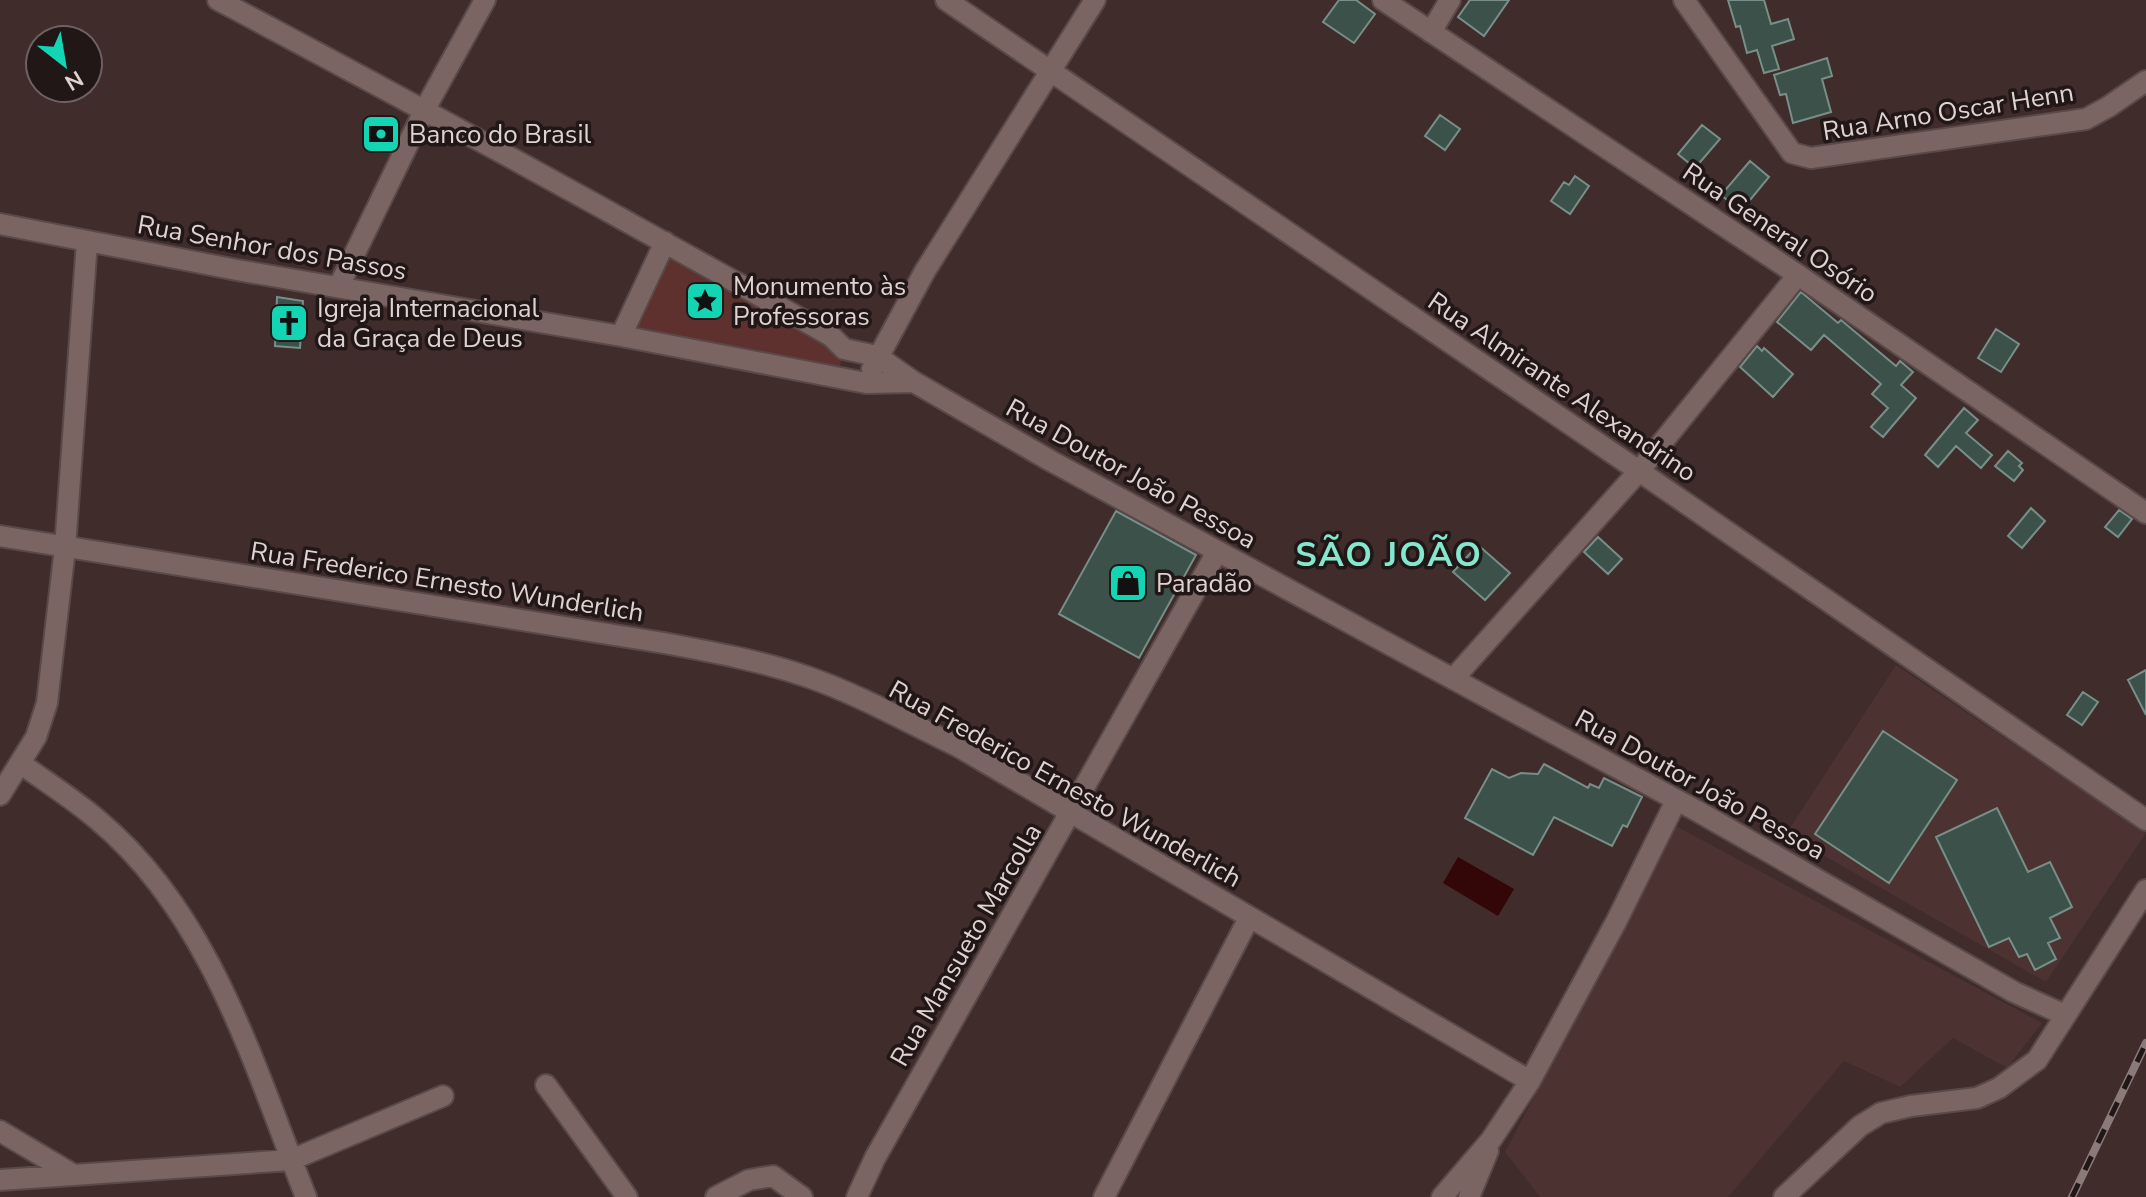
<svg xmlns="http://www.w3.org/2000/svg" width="2146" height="1197" viewBox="0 0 2146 1197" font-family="'Nunito Sans',sans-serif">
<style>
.built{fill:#4c3230}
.green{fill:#5e302e}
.water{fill:#330608}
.building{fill:#3b514a;stroke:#788f89;stroke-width:2}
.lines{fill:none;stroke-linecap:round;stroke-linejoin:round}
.minor-casing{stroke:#594948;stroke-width:24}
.tertiary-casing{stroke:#594948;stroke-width:24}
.minor{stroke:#7b6563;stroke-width:20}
.tertiary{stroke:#7b6563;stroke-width:20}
.rail-casing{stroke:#8a7a79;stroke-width:8}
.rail{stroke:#201716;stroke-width:5;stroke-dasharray:15;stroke-linecap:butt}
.labels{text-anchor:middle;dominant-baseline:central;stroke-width:7;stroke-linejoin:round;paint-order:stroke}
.street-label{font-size:26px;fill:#dfd2d1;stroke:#201716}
.poi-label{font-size:26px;fill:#dfd2d1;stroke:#201716;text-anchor:start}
.district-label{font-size:34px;font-weight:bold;letter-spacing:2px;fill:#85e7ce;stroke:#201716}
</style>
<rect width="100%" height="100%" fill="#3f2c2b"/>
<path class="built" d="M1896,665L2146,833L2046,982L1786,834Z
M1676,826L2042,1023L2007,1068L1953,1038L1900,1087L1844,1061L1728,1197H1540L1505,1152Z"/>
<path class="green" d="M666,244L844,350L837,377L622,335Z"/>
<path class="water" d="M1458,857L1514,889L1498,916L1443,883Z"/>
<path class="building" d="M1339,0H1356L1375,14L1354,43L1323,22Z
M1470,0H1509L1484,36L1458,17Z
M1728,0H1764L1771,24L1788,19L1794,39L1772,46L1779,69L1764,73L1757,50L1747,53L1740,26L1736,27Z
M1827,58L1832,76L1822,79L1831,112L1793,123L1786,94L1780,95L1774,75Z
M1440,115L1460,129L1445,150L1425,136Z
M1702,125L1720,139L1695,168L1678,154Z
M1750,161L1769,177L1741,211L1721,195Z
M1575,176L1589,186L1570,214L1551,201L1564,182L1569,185Z
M1801,292L1838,323L1841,320L1896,366L1900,361L1913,372L1901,385L1916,398L1883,437L1871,427L1888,408L1872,394L1881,384L1824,335L1811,350L1777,322Z
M277,297L303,301L300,348L275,346Z
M1996,329L2019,344L2001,372L1978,358Z
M1757,346L1762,351L1764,348L1793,374L1773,397L1740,367Z
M1964,408L1978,420L1966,433L1992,455L1981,468L1956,446L1938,467L1925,455Z
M2008,451L2022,463L2019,466L2023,470L2014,481L1995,466Z
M2031,508L2045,521L2022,548L2008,536Z
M2119,510L2132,519L2118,537L2105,527Z
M1116,511L1196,555L1139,658L1059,614Z
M1598,537L1622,559L1608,574L1584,552Z
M1478,545L1510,573L1485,600L1453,572Z
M2146,670V715L2128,680Z
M2083,692L2098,702L2082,725L2067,715Z
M1883,731L1957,780L1889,883L1815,834Z
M1544,764L1588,788L1590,784L1599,788L1604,778L1642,797L1627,827L1623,825L1612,846L1554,817L1533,855L1465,818L1492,769L1509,778L1521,773L1538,774Z
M1997,808L2028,872L2050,862L2072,907L2050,918L2060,938L2048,943L2056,959L2035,970L2027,954L2019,957L2009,938L1989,947L1936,837Z"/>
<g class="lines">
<g class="minor-casing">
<path id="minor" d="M218,0C424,109 628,221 831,336L844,349L877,356L914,382L1051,461L1699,812L2014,992L2065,1015
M946,0L1639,471L2146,820
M1684,0L1792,153L1811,158L2086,119L2108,107L2146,81
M1431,32L1450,0
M0,224L237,270L621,336L866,383L914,382
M339,286L425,109L485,0
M621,336L665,242
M872,369L925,271L1095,0
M0,536L664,643C713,652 761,661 808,677C860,695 909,723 959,747L1530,1081
M1453,679L1639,471L1798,275
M20,763C46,782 75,800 99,821C211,915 254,1066 306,1197
M0,795L36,737L47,703L65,548L87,241
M546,1085L627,1197
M0,1131L74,1175
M0,1180L291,1160L443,1096
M716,1197L749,1180L773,1176L802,1197
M857,1197L875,1158L1217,552
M1104,1197L1249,918
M1442,1197L1491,1140L1530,1081L1616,922L1676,801
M1469,1197L1488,1151
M1784,1197L1860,1126L1881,1113L1911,1106L1977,1098L1999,1088L2037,1060L2146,890"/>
</g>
<g class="tertiary-casing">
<path id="tertiary" d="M1383,0L1798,275L2146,513"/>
</g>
<use href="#minor" class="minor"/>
<use href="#tertiary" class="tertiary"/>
<g class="rail-casing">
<path id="rail" d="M2072,1197L2146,1043"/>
</g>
<use href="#rail" class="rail"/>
</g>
<defs>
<g id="bank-square" transform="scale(2)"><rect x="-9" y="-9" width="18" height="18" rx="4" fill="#14d5b3" stroke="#201716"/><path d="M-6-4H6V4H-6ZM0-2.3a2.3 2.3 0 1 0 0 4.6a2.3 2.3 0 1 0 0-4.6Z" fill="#111"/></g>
<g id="sight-square" transform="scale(2)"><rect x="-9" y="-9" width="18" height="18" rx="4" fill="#14d5b3" stroke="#201716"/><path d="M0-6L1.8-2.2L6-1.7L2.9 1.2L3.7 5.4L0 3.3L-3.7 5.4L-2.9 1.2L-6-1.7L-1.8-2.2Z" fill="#111"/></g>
<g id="church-square" transform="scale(2)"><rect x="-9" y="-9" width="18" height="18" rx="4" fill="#14d5b3" stroke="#201716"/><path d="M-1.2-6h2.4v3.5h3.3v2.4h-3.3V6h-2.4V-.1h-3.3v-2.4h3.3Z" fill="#111"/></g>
<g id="shop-square" transform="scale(2)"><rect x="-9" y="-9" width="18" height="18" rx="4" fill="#14d5b3" stroke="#201716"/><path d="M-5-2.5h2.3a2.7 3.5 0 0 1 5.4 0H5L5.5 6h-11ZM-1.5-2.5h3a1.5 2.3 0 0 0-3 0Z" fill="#111"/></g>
</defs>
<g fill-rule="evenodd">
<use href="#bank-square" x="381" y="134"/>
<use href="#sight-square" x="705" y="301"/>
<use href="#church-square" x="289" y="323"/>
<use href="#shop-square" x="1128" y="583"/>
</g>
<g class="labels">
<g class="street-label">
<text transform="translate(1948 112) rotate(-9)">Rua Arno Oscar Henn</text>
<text transform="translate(1780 233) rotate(34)">Rua General Osório</text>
<text transform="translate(272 248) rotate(10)">Rua Senhor dos Passos</text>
<text transform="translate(1562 387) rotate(34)">Rua Almirante Alexandrino</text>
<text transform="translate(1131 474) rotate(29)">Rua Doutor João Pessoa</text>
<text transform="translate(447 582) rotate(9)">Rua Frederico Ernesto Wunderlich</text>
<text transform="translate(1065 784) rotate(29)">Rua Frederico Ernesto Wunderlich</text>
<text transform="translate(1700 785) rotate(29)">Rua Doutor João Pessoa</text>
<text transform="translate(966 945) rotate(-60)">Rua Mansueto Marcolla</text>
</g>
<g class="poi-label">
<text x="409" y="134">Banco do Brasil</text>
<text x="733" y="286">Monumento às<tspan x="733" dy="30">Professoras</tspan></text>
<text x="317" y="308">Igreja Internacional<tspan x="317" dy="30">da Graça de Deus</tspan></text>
<text x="1156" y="583">Paradão</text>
</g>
<g class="district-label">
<text x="1389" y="555">SÃO JOÃO</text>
</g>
</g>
<g transform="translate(64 64) rotate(149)"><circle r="38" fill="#201716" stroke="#6c6261" stroke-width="2"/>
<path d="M0-6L14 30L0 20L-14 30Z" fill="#14d5b3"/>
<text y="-12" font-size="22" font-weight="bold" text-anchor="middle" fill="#dfd2d1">N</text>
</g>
</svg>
